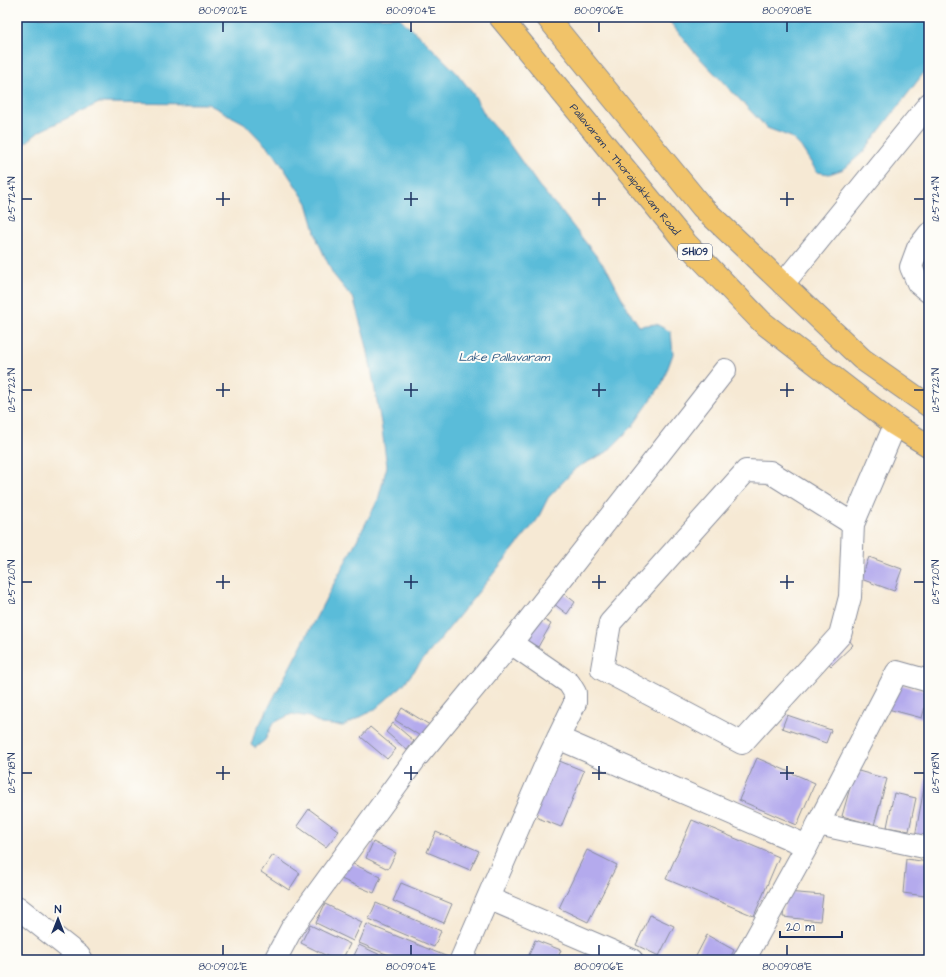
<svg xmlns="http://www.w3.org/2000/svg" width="946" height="977" viewBox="0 0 946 977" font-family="'Architects Daughter',sans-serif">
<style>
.water{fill:#5abcd9;stroke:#3a769c}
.building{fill:#b4aaed}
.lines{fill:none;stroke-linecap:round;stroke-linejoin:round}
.minor-casing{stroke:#888c99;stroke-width:24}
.major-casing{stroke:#888c99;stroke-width:24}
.minor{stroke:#fff;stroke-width:22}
.major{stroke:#f1c369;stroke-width:22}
.ticks{fill:none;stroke:#1b2f5e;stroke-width:1.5}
.labels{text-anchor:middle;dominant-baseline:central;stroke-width:4;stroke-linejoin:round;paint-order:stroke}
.shield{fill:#fdfcf7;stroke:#5f6c8c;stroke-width:1}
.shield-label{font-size:10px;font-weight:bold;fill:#1b2f5e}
.street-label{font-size:11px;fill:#1b2f5e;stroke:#fdfcf7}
.water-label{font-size:12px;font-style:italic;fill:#2e5983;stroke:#fdfcf7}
.neatline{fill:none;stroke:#1b2f5e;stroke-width:1.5}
.ticks-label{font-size:10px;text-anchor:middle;fill:#1b2f5e}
</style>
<rect width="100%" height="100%" fill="#fdfcf7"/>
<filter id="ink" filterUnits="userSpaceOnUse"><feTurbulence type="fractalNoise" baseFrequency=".025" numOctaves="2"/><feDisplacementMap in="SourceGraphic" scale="8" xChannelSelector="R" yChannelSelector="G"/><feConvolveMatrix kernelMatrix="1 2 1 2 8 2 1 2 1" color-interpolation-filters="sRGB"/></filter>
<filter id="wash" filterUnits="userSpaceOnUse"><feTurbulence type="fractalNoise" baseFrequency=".012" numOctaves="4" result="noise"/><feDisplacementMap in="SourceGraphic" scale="16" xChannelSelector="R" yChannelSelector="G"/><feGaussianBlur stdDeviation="0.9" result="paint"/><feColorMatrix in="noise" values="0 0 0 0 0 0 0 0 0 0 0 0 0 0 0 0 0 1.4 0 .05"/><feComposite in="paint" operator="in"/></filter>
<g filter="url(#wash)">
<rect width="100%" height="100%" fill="#f6e9d4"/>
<path class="water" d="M17,17H399L407,25L425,41L456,72L474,95L486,117L505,138L539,186L561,211L608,271L626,306L639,326L656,324L671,332L673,354L662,384L632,427L607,452L576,468L548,498L537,520L402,686L374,710L343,726L321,724L309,717L292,714L273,723L265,740L255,748L251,745L254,735L378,500L387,466L381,423L367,347L354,300L333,274L318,242L307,203L275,155L244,123L208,104L99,103L40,131L17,150Z
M666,17H929V66L863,152L844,169L829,174L817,172L801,147L791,137L767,128L695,53Z"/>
<g id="blocks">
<path class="building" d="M869,557L902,569L894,591L861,579Z
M558,589L575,602L567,614L549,600Z
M539,617L551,624L538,647L526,640Z
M846,636L853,645L831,666L823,657Z
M891,682L929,692L922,718L884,708Z
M402,708L433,727L425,739L395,720Z
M787,715L831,730L826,743L782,728Z
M393,723L414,741L407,750L386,732Z
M370,727L396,749L387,759L361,737Z
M757,758L815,783L797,825L739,800Z
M557,760L584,771L561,827L533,816Z
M928,766H929V840L915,837Z
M855,770L887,779L874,825L842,816Z
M894,793L916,798L909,831L887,827Z
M309,809L339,831L326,847L297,826Z
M692,820L779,857L754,916L666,879Z
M436,832L479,851L470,870L427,852Z
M373,842L396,853L388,869L366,858Z
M587,850L617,865L588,922L559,908Z
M273,855L300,873L289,890L261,872Z
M906,859L929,862L925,896L903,893Z
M349,862L381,877L374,893L341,879Z
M401,883L452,904L444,923L393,901Z
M786,892L823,895L820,921L783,917Z
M376,903L441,931L434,947L369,919Z
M325,904L362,922L353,941L316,923Z
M650,915L674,926L659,956L636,945Z
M367,924L448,957L447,960H401L359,943Z
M310,925L350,944L342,960H335L301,943Z
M707,935L734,950L729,960H694Z
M535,940L561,950L557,960H527Z
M359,945L391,960H352Z"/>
</g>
</g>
<g filter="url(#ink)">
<use href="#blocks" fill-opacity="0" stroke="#888c99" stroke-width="1"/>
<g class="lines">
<g class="minor-casing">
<path id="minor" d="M929,234L918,248L911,267L918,283L929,292
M783,284L929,104
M853,524L770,472L746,471L610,623L602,669L742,743L840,635L850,597L853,524L895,425
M558,738L807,846L818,824L929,848
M818,824L897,672L929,681
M488,898L632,960
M17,907L79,956L82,960
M275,960L292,928L416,758L511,643L725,370
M461,960L549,757L575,703V693L569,683L511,643
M744,960L807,846"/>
</g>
<g class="major-casing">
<g id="major">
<path id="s1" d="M500,17L686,243L762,322L895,425L929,446"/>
<path d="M547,17L702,207L862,359L929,406"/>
</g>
</g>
<use href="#minor" class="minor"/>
<use href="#major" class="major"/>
</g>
</g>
<path class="ticks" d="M223,22V32M411,22V32M599,22V32M787,22V32M223,192V206M411,192V206M599,192V206M787,192V206M22,199H32M216,199H230M404,199H418M592,199H606M780,199H794M914,199H924M223,383V397M411,383V397M599,383V397M787,383V397M22,390H32M216,390H230M404,390H418M592,390H606M780,390H794M914,390H924M223,575V589M411,575V589M599,575V589M787,575V589M22,582H32M216,582H230M404,582H418M592,582H606M780,582H794M914,582H924M223,766V780M411,766V780M599,766V780M787,766V780M22,773H32M216,773H230M404,773H418M592,773H606M780,773H794M914,773H924M223,945V955M411,945V955M599,945V955M787,945V955"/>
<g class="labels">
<rect class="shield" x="678" y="244" width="34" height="16" rx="3"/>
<g class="shield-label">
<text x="695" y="252">SH109</text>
</g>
<g class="street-label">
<text stroke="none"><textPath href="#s1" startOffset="197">Pallavaram - Thoraipakkam Road</textPath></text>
</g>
<g class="water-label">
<text x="504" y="357">Lake Pallavaram</text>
</g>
</g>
<rect width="946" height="977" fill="none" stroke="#fdfcf7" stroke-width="44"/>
<g transform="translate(58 919)" stroke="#fdfcf7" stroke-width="3" paint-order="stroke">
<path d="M0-3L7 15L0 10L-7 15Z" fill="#1b2f5e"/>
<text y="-6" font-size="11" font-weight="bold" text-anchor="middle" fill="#1b2f5e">N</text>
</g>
<path d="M780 931v6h62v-6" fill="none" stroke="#1b2f5e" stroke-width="2"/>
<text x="786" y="931" font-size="12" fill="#1b2f5e" stroke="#fdfcf7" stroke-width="3" paint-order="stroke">20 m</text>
<rect x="22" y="22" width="902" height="933" class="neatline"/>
<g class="ticks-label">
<text x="223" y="14">80°09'02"E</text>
<text x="411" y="14">80°09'04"E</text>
<text x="599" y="14">80°09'06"E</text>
<text x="787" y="14">80°09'08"E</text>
<text transform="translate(11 199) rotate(-90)" y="4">12°57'24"N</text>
<text transform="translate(935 199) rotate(-90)" y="4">12°57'24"N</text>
<text transform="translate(11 390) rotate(-90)" y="4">12°57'22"N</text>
<text transform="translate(935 390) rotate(-90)" y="4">12°57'22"N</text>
<text transform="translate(11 582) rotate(-90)" y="4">12°57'20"N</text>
<text transform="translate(935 582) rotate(-90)" y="4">12°57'20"N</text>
<text transform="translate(11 773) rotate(-90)" y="4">12°57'18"N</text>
<text transform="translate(935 773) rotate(-90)" y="4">12°57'18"N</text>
<text x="223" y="970">80°09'02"E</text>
<text x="411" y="970">80°09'04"E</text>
<text x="599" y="970">80°09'06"E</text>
<text x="787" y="970">80°09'08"E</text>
</g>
</svg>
